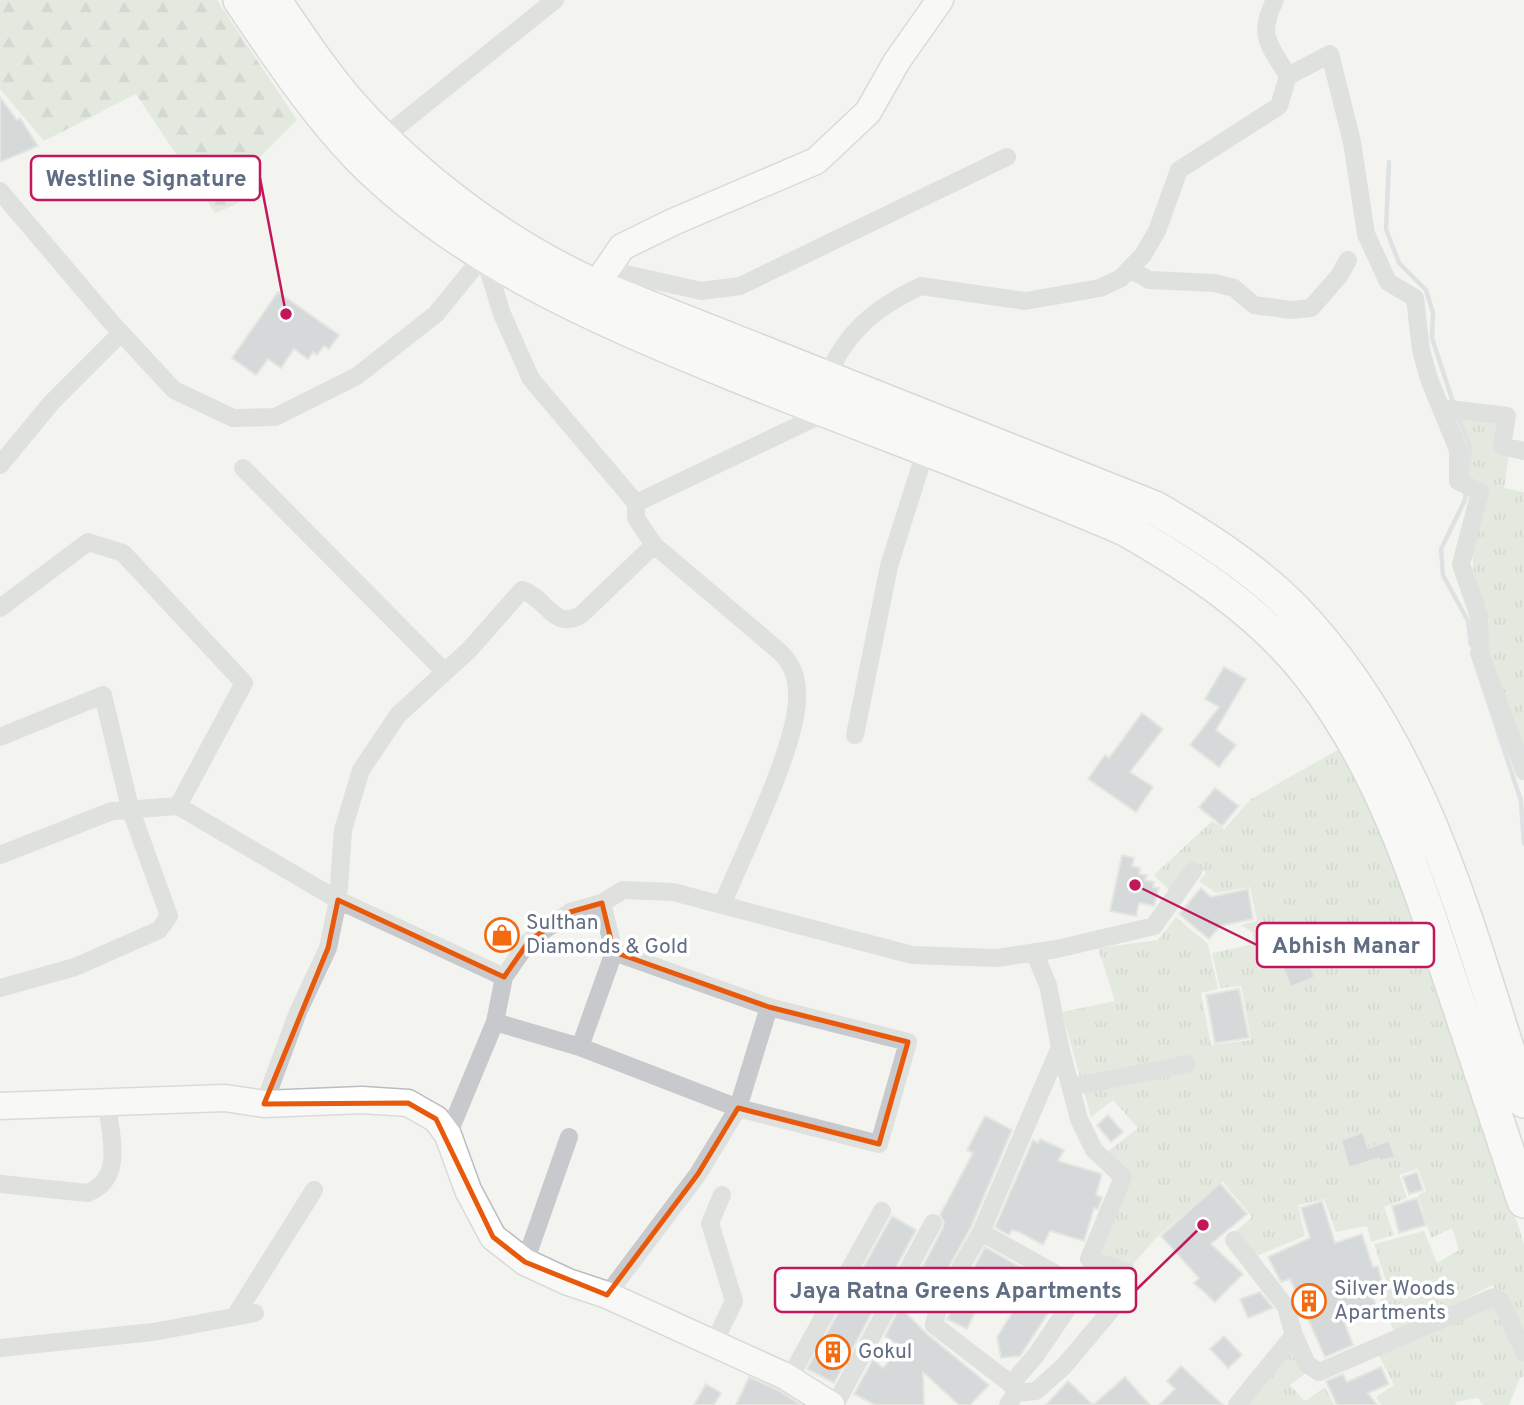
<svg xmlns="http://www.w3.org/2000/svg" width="1524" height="1405" viewBox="0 0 1524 1405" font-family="Overpass,sans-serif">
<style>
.grass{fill:url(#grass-tufts)}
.forest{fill:url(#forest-firs)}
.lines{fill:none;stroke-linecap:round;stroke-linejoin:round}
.stream{stroke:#c5cdd3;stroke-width:4.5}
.building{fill:#b4b9bf;stroke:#d4d5d2;stroke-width:2}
.secondary-casing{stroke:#b9bcc1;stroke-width:29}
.highway-casing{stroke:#b9babd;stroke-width:36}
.street{stroke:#c7c9cd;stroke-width:18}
.secondary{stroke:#fff;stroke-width:26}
.highway{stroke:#fff;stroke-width:33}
.marked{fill:none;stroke:#e8590c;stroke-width:5;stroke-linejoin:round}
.labels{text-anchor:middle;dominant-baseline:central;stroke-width:7;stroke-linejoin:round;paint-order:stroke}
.poi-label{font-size:21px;fill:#606d83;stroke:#fff;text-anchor:start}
.leader{fill:none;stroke:#c2185b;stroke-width:2.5}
.callout-dot{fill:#c2185b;stroke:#fff;stroke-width:2.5}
.callout{fill:#fff;stroke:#c2185b;stroke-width:2.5}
.callout-label{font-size:23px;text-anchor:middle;font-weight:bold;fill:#606d83}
</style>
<defs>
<pattern id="grass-tufts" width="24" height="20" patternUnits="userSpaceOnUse" patternTransform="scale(1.75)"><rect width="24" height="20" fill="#d2dccf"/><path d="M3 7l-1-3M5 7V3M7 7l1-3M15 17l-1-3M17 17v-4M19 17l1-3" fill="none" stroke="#aeb7ad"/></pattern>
<pattern id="forest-firs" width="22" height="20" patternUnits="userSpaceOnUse" patternTransform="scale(1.75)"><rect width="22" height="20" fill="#d2dccf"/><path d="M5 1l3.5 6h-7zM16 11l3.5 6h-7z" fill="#aeb7ad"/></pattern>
</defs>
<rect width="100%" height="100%" fill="#f3f4ef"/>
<path class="grass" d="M1449,412L1500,420L1509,453L1504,488L1524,492V769L1480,653L1472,551L1483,495L1468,485Z
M1343,747L1372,799L1447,1005L1524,1244V1342L1493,1285L1395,1334L1376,1288L1387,1284L1374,1244L1424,1231L1437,1263L1459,1250L1452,1228L1431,1238L1418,1195L1426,1191L1418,1169L1399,1175L1407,1198L1384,1207L1394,1235L1371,1242L1367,1226L1336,1232L1324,1199L1298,1205L1305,1236L1254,1257L1234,1233L1252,1217L1222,1181L1156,1238L1130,1268L1094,1256L1128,1177L1107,1152L1138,1128L1113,1100L1091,1117L1062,1012L1115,1001L1098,948L1158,940L1176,917L1208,944L1218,989L1201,993L1211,1045L1251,1040L1241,986L1220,988L1212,953L1254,944L1253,933L1241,925L1257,921L1250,887L1216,893L1199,881L1206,873L1194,864L1169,890L1154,875L1212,821L1224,829L1251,799Z
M1497,1301L1524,1359V1376L1520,1378L1509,1405H1483L1478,1398L1455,1402L1456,1405H1381L1376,1397L1394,1385L1377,1352Z
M1292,1344L1307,1372L1290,1385L1305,1401L1325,1387L1334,1405H1242Z"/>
<path class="forest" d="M0,0H217L297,120L246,171L239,203L215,213L136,94L44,141L0,89Z"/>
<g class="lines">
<path class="stream" d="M1389,162L1386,229L1399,263L1426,290L1433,313L1432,338L1454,405
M1457,414L1470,447L1467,479
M1466,491L1465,500L1441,549L1443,575L1468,621L1471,645
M1472,653L1521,801L1524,844"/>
</g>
<path class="building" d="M0,97L17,120L20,118L38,146L0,162Z
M278,292L339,335L329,349L324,346L317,355L313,352L308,359L294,349L281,368L268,359L256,375L232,358Z
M1224,667L1246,679L1216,730L1236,745L1219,767L1190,745L1219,707L1205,699Z
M1142,713L1163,729L1130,772L1153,787L1136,812L1088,779L1105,755L1109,758Z
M1215,788L1239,806L1222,826L1199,807Z
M1122,855L1134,858L1132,866L1140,868L1139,874L1147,875L1145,880L1154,882L1153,887L1159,888L1154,906L1139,903L1136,916L1110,911Z
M1201,888L1211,897L1248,889L1253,919L1220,926L1209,939L1179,914Z
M1302,947L1315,977L1291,987L1278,956Z
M1239,989L1249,1038L1215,1043L1206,995Z
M1108,1115L1123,1132L1111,1142L1097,1125Z
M985,1116L1012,1130L971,1227L926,1308L906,1298L943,1228L944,1222L940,1215L973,1153L967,1150Z
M1363,1132L1368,1148L1389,1141L1395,1157L1380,1161L1379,1158L1349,1168L1341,1140Z
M1040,1139L1064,1150L1058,1161L1102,1174L1096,1195L1102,1197L1098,1209L1094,1208L1084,1241L1050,1231L1043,1245L1019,1232L1012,1230L1009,1235L995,1227L1033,1140L1038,1143Z
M1417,1172L1423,1190L1409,1194L1403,1177Z
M1220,1183L1247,1214L1211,1244L1243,1274L1215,1302L1194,1283L1199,1278L1161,1236Z
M1417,1198L1426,1225L1399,1233L1392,1206Z
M1322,1201L1335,1243L1362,1234L1373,1267L1378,1266L1382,1282L1370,1286L1377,1310L1343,1319L1353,1345L1325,1357L1290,1279L1281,1282L1268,1257L1310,1238L1301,1208Z
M892,1216L916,1230L885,1288L880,1285L878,1288L883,1292L834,1383L807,1369Z
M985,1247L1055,1287L1057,1291L1051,1302L1054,1304L1020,1356L1001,1358L997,1337L1014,1310L985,1292L967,1329L947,1319Z
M1260,1292L1273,1308L1248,1318L1240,1299Z
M900,1307L927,1334L989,1385L970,1405H959L923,1372L924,1405H875L854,1394L873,1359L883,1368L900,1347L885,1336Z
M1224,1336L1242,1355L1228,1368L1210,1349Z
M1181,1366L1223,1405H1159L1175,1389L1167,1381Z
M1381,1367L1389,1384L1368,1393L1377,1405H1337L1326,1381L1343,1374L1347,1382Z
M749,1377L778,1390L801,1405H736Z
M1125,1377L1150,1405H1093Z
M1068,1381L1093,1405H1046Z
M706,1384L721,1393L714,1405H694Z"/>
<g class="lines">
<g class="secondary-casing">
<path id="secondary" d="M595,286L622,247L673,222L816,161L868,112L897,61L940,0
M0,1106L225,1098L264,1104L362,1100L408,1103L436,1119L448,1135L468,1190L493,1237L525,1262L568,1282L607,1295L785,1376L831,1405"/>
</g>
<g class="highway-casing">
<path id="highway" d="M240,0C277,54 313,109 358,156C459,259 595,317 726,371C858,425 993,472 1125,529C1193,568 1262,613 1311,677C1380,766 1415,873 1450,979C1475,1053 1499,1127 1524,1201
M274,0C298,35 322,72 350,104C417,179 503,244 595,286L1155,508C1203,536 1252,567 1292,607C1424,742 1467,927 1524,1101"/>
</g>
<path class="street" d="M1288,76L1330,54L1352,142L1366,234L1388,282L1415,298L1421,350L1429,379L1458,450V481L1480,492L1461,564L1479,617L1480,653L1524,771
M383,138L555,0
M0,191L111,322L174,390L233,418L275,417L357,376L436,314L484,255
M485,259L502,314L531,379L636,503
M604,269L701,291L740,286L1007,157
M1130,269L1149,280L1215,283L1234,288L1254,305L1291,310L1311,308L1339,276L1348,260
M826,380C845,332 875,308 921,286L1025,301L1100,288L1121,278L1143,255L1157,231L1179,170L1279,106L1288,76C1269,44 1257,36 1275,0
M1441,408L1507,416L1502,446L1524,451
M0,465L52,402L121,333
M243,468L445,672
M654,545L780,652C793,665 797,677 797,695C799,743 742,856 722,905
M0,608L88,542L123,553L244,683L178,806
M855,735L889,566L926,449
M0,737L103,695L130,808L169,916L159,930L75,967L0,988
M0,855L112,811L178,806L338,900L504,977
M495,1022L580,1047L738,1108L879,1144L908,1042L769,1007L614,952L602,903
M580,1047L614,952
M1071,1087L1187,1064
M264,1104L298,1012L328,948L338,900L343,830L361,770L398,715L469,650L522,590C546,597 553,631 581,615L654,545L636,518V503L827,412
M448,1135L495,1022L504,977L529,941L570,912L602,903L623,890L673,892L912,955L997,958L1057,949L1154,926L1193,871
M1,1184L87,1193C126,1179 110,1133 106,1100
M981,1232L1065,1279L1072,1302L1036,1355L1011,1384
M1234,1240L1286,1307L1294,1335L1237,1405
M525,1262L569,1137
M607,1295L698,1174L738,1108L769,1007
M235,1316L314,1190
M1294,1335L1307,1364L1319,1372L1494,1297L1500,1300L1524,1352
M713,1345L734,1301L710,1223L722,1195
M0,1348L153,1332L255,1313
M789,1379L882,1211
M1016,1393L1036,1391L1064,1366L1112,1309L1127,1272L1089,1259L1123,1177L1094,1150L1079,1119L1060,1047
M835,1405L933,1223
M1008,1405L1016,1393L1011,1384L934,1325L939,1305L981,1232L1060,1047L1048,985L1034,952"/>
<use href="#secondary" class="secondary"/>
<use href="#highway" class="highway"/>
</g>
<path d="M0 0H1524V1405H0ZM338,900L504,977L529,941L570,912L602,903L614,952L769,1007L908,1042L879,1144L738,1108L698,1174L607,1295L525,1262L493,1237L436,1119L408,1103L264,1104L328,948Z" fill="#f3f4ef" fill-opacity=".55" fill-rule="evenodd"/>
<path class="marked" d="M338,900L504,977L529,941L570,912L602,903L614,952L769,1007L908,1042L879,1144L738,1108L698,1174L607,1295L525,1262L493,1237L436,1119L408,1103L264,1104L328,948Z"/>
<defs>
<g id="shop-ring" transform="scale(1.75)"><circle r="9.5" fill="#fff" stroke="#f46a0f" stroke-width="1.5"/><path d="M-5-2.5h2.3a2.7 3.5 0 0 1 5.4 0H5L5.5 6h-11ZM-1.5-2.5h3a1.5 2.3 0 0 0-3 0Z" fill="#f46a0f"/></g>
<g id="building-ring" transform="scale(1.75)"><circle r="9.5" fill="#fff" stroke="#f46a0f" stroke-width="1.5"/><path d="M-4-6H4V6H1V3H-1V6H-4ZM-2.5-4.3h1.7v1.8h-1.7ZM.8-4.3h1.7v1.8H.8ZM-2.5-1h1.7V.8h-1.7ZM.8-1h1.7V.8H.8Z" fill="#f46a0f"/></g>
</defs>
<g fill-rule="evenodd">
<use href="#shop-ring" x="502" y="935"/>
<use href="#building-ring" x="1309" y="1301"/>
<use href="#building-ring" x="833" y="1352"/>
</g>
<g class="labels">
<g class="poi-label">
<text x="526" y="923">Sulthan<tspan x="526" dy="24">Diamonds &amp; Gold</tspan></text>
<text x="1334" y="1289">Silver Woods<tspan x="1334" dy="24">Apartments</tspan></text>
<text x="858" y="1352">Gokul</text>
</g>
</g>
<path class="leader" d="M286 314L260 178M1135 885L1257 945M1203 1225L1136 1290"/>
<g class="callout-dot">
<circle cx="286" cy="314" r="7"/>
<circle cx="1135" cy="885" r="7"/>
<circle cx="1203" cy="1225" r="7"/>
</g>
<g class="callout">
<rect x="31" y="156" width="229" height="44" rx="7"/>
<rect x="1257" y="923" width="177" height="44" rx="7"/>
<rect x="775" y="1268" width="361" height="44" rx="7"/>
</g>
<g class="callout-label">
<text x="146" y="186">Westline Signature</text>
<text x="1346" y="953">Abhish Manar</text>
<text x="956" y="1298">Jaya Ratna Greens Apartments</text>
</g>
</svg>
